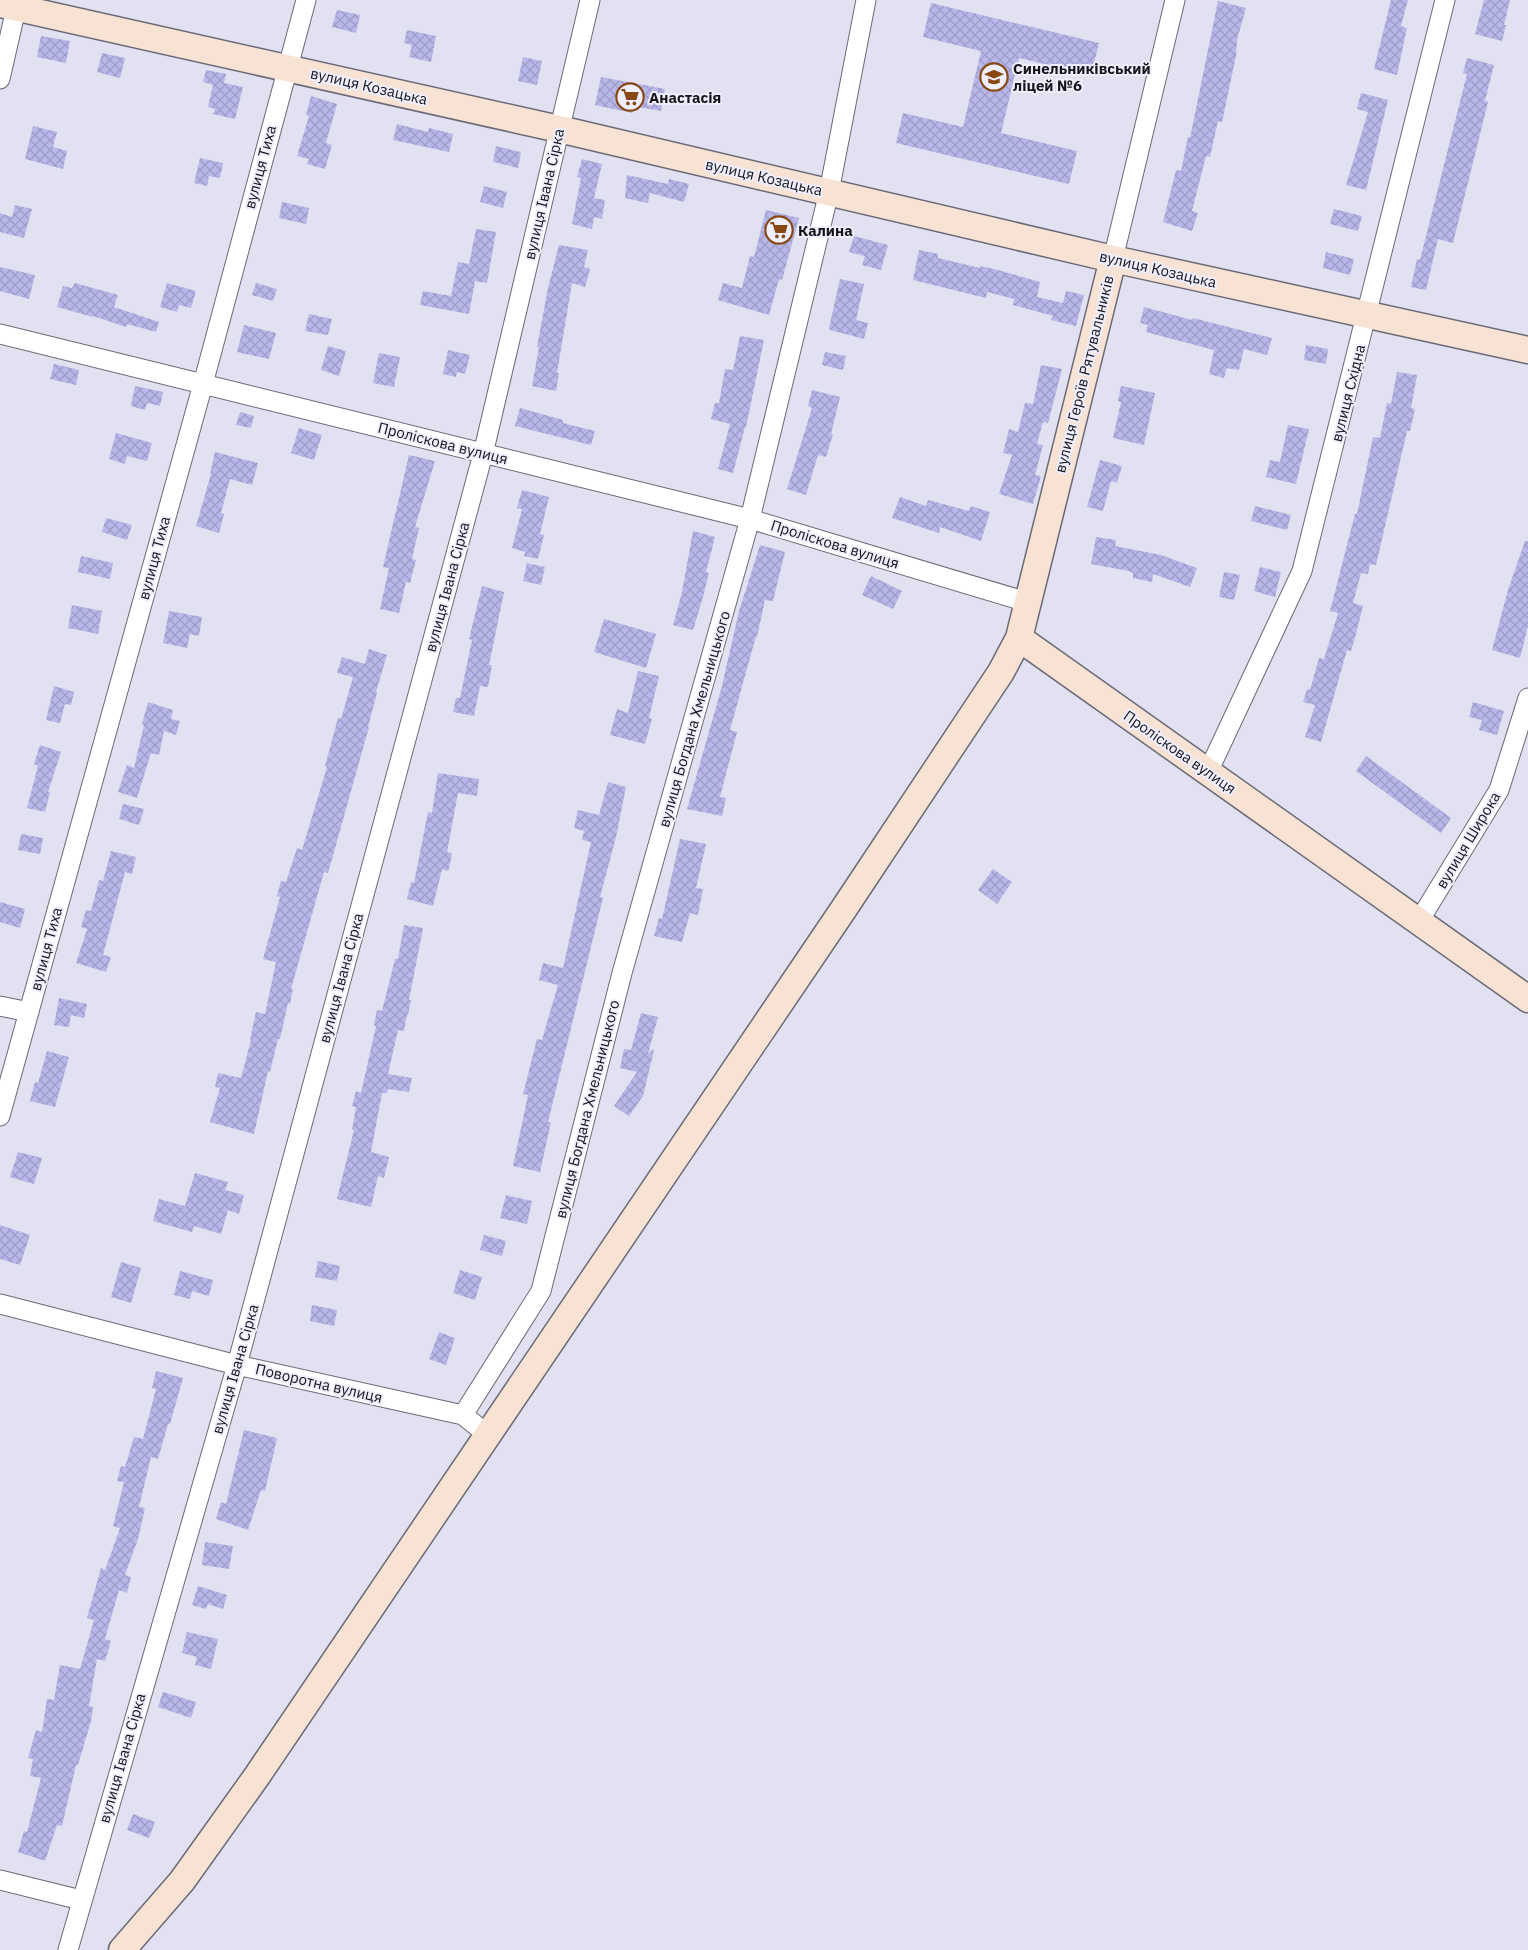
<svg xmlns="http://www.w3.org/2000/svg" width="1528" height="1950" viewBox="0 0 1528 1950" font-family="'IBM Plex Sans',sans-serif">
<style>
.building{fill:url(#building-cross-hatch)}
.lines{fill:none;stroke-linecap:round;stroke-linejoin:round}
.street-casing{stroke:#6a6a77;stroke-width:21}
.secondary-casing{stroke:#6a6a77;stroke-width:29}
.street{stroke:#fff;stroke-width:19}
.secondary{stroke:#f8e2d4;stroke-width:26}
.labels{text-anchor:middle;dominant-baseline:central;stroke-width:4;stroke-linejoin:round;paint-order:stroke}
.poi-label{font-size:15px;font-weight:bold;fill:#141419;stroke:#eeeefe;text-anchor:start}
.street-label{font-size:15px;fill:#141419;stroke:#eeeefe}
</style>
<defs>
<pattern id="building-cross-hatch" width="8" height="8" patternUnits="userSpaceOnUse" patternTransform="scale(1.25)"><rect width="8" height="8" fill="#b8b7ea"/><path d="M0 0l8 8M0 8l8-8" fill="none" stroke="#9d9cc8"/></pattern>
</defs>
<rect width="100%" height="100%" fill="#e1e1f1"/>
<path class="building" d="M1391,0H1408L1401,26L1407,28L1397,75L1374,69Z
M1484,0H1510L1504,25H1506L1502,41L1475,34Z
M1218,1L1246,8L1237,40L1236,56L1222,122L1218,121L1210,157L1206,156L1192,211L1198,213L1192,231L1163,222L1176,170L1181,171L1188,137L1190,138Z
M931,3L1099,43L1091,75L1019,58L1001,133L1077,151L1069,184L896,143L903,113L963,127L981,51L923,37Z
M337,10L360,15L356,33L332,27Z
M407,30L436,36L431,62L409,57L412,45L404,43Z
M41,36L70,41L66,63L37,57Z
M102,53L125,58L120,78L97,72Z
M523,57L542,61L537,85L518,81Z
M1467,58L1494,65L1485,101L1488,102L1453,243L1438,239L1426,290L1411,287L1417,259L1420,260L1467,74L1463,73Z
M206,70L226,74L224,83L243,87L235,119L213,114L215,109L208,107L213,85L203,82Z
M601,77L665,89L661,111L633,106L632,113L595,105Z
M1361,93L1388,100L1366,190L1346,185L1368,112L1357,109Z
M311,96L337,104L326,143L332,145L325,169L307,164L309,159L297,156L309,116L306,115Z
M397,124L428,132L429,128L453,134L449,152L393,140Z
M33,126L57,132L53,147L67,151L63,169L25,159Z
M496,146L521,152L518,168L493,162Z
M200,158L223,163L220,178L209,176L207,186L194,183Z
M582,159L602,164L594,198L605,200L602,219L594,217L592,229L572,224L581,178L577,177Z
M627,175L668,184L669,179L689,184L684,202L650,193L648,203L625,198Z
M484,186L507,192L503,208L480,202Z
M282,202L309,208L306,224L279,218Z
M15,205L32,209L24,238L0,232V213L12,217Z
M1334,209L1362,216L1358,231L1330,224Z
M766,210L799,218L782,280L779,279L769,315L718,300L723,283L742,288L750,256L754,257Z
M476,229L496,232L487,283L475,281L469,314L420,305L423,291L451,296L458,262L469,264Z
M854,236L888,245L881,270L862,265L865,256L849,252Z
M559,245L588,250L584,267L590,269L585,287L572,283L557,373H559L556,391L532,386L539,347H537L548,288Z
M919,250L938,254V258L980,268V266L998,270L1040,282L1037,297L1063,303L1066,291L1084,295L1076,326L1051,320L1053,316L1013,305L1014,299L987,292L986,298L913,280Z
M1326,252L1354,259L1350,275L1323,268Z
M0,267L35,275L29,299L0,291Z
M840,279L864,284L856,320L868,323L864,339L830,330L829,328Z
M75,283L118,295L114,307L159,322L156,332L127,324L126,327L93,316V317L57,307L63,286L72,288Z
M167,283L196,291L191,308L179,305L177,312L160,307Z
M256,283L277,289L273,301L252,295Z
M1144,307L1192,320L1193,318L1272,338L1267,355L1244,349L1239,370L1227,368L1224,378L1209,374L1214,350L1146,332L1148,325L1140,323Z
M309,314L332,319L328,335L305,331Z
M244,325L276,333L269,359L237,352Z
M740,336L764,340L746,427H745L733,473L718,469L730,424L711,419L715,403H719L725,369L733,370Z
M1306,345L1328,349L1326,364L1304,360Z
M328,346L346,351L339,376L321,370Z
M448,350L470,355L465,374L457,372L456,377L443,374Z
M825,352L846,356L843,370L822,365Z
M379,353L400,357L394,387L373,383Z
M54,364L79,370L76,385L50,379Z
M1041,365L1062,369L1048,423L1043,422L1037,444L1043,445L1035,475L1041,476L1033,504L999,494L1012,455L1003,453L1009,429L1018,432L1025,403L1033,404Z
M1397,372L1417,375L1411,408L1415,409L1410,431H1407L1376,565L1370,564L1368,574L1361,573L1353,603L1363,606L1356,634L1351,651L1347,650L1321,742L1305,737L1315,705L1303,702L1307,689L1310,690L1319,658L1324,659L1338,613L1330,611L1355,514H1357L1373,437L1380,438L1387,403L1391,404Z
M135,386L163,392L160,406L147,403L145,410L131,406Z
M1121,386L1155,393L1144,445L1113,438L1121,402L1118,401Z
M812,390L840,397L831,434H833L826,457L818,455L806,495L787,489L812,408L808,406Z
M520,408L563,420V423L595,431L591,445L515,426Z
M240,412L254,416L251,428L236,425Z
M1288,425L1309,429L1296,484L1266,477L1270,460L1280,462Z
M299,428L322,435L314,460L291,453Z
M116,433L152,443L147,461L127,456L125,464L109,459Z
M215,452L258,463L252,485L230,479L221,513L224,514L219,533L196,526L211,474H210Z
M409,455L435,461L415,527L419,528L412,559L416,560L410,583L406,582L399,613L380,609L389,568L383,567Z
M1100,460L1122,466L1117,483L1111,481L1103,511L1087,507Z
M522,490L549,497L540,534L544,535L538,559L524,556L525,552L512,548L522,509L517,508Z
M900,497L926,506L928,500L969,511L971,506L990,512L981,541L940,527L939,533L892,518Z
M1255,506L1291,515L1287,530L1251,521Z
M106,518L132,525L127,540L102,532Z
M693,531L715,537L706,572L709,573L703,597L693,630L673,625L682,592Z
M1096,537L1116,540L1115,546L1161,555L1197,568L1190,587L1153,574L1152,582L1133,578V573L1129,571L1091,564Z
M1525,541H1528V626L1520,658L1492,650L1508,590Z
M760,545L785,552L773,601L765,600L757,637L756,636L730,730L737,732L720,797L726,798L722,816L687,809L722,686L739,611Z
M81,556L113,563L110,579L78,572Z
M527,563L545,567L541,585L523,581Z
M1260,567L1281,572L1275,597L1254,591Z
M1224,572L1240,575L1234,600L1219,597Z
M871,576L902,591L893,609L862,595Z
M482,586L504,592L489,665H492L488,687L480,686L474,716L453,712L456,698H460L472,640L469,639Z
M72,605L102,611L98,634L68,628Z
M169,611L202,617L199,636L190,634L187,648L163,643Z
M604,619L656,634L646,668L594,652Z
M369,649L387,655L376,692L377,693L368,727H369L332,859L328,873L324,872L291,989H293L290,1004L288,1003L280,1039H278L270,1072L268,1071L254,1134L210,1122L220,1088L215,1087L218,1073L241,1078L251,1040L250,1039L256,1012L265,1014L276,962L263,959L280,897L277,896L281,881L286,882L297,848L302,850L327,767L325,766L338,718L341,719L353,677L337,673L342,657L365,664Z
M638,671L659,676L649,718L652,719L645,744L610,735L617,709L628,713Z
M54,686L74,692L71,705L65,704L60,723L46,720Z
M148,702L173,710L171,719L180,721L176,735L164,731L159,755L151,753L137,798L118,792L127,765L134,768L144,725L142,724Z
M1473,702L1504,711L1497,735L1479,730L1482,720L1469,717Z
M40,745L61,752L48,792H50L45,812L27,808L38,766L34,764Z
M1366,756L1451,818L1441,833L1356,771Z
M438,773L479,779L477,796L458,793L447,852L452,853L449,868L448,871L442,869L433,906L407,899L411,882L414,883L428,812L432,813Z
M608,782L626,787L616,837L600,897L603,898L548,1122H551L540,1172L513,1166L528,1095L523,1094L537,1039L542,1040L558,985L539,980L543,963L563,968L591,842L582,840L584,831L574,828L578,810L599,815Z
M123,804L144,809L139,825L119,819Z
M21,834L43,838L40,854L18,850Z
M680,839L706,844L696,888L703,889L698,915L690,913L682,942L654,936L659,918L662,919Z
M111,851L136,857L132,874L125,872L103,955L111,957L106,972L76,963L87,929L81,927L86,910L91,911L99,880L103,881Z
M993,869L1012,882L997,904L978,890Z
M0,902L25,909L20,928L0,922Z
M404,925L423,928L409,1000H411L408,1015H407L404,1031L398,1030L388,1074L412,1078L409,1092L388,1089L387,1093H382L371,1152L389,1157L384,1178L378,1176L371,1207L337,1199L354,1130H352L356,1107L352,1106L356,1091L361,1093L376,1026L374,1025L377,1010L382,1011L395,959H398Z
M59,998L87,1004L84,1018L71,1015L69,1027L54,1025Z
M641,1013L658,1017L648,1054L653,1049L654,1050L643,1096L629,1116L614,1106L637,1072L620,1068L624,1049L631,1050Z
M47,1051L69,1057L55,1107L30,1101L35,1082L38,1083Z
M18,1152L42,1158L34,1184L10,1177Z
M195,1173L228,1182L225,1190L244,1195L239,1214L228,1210L221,1234L194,1226L192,1232L153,1221L159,1199L185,1206Z
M506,1195L532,1201L527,1224L500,1218Z
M0,1225L30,1235L20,1265L0,1259Z
M484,1235L506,1241L502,1256L480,1250Z
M318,1261L340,1266L337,1281L315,1277Z
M121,1262L141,1268L131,1303L111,1297Z
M460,1270L482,1277L475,1300L453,1293Z
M180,1271L213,1280L209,1296L192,1291L190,1299L174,1295Z
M312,1305L337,1310L334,1326L310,1321Z
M439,1332L455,1338L446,1365L429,1359Z
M156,1371L183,1378L170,1424H168L158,1459L151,1457L139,1507L145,1508L138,1539L125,1575L131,1577L127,1593L119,1590L105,1639L111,1641L105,1661L97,1659L89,1706L93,1707L91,1721L78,1765H76L62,1826L57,1825L45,1861L18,1852L24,1831L27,1832L41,1778L30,1776L33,1759L28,1758L36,1730L42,1732L47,1699L54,1700L60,1665L80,1669L94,1620L87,1618L101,1568L105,1570L120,1528L113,1526L124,1482L117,1481L121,1466L125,1467L134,1437L143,1439L156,1389L152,1388Z
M244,1430L277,1438L265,1491L261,1490L248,1530L216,1519L221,1502L226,1504Z
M205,1542L233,1546L229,1569L202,1565Z
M198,1586L227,1595L223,1609L208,1604L206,1609L192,1605Z
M187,1632L218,1639L211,1669L195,1665L197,1657L182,1653Z
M163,1692L196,1702L191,1718L158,1707Z
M133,1814L155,1822L149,1838L127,1830Z"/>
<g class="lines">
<g class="street-casing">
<path id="street" d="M0,79L18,0
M1113,259L1175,0
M0,334L750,519L1027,602
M1208,772L1302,571L1445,0
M1419,921L1499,790L1528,698
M0,1006L29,1012
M0,1116L203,384L306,0
M0,1304L237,1365L463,1415L488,1435
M463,1415L541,1291L622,973L750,519L829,192L866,0
M0,1880L81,1900
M68,1950L237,1365L483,454L590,0"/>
</g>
<g class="secondary-casing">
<path id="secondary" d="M0,4L559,129L1113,259L1528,350
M1019,638L1528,999
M122,1950L182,1881L257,1776L843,910L1001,672L1019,638L1113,259"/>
</g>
<use href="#street" class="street"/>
<use href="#secondary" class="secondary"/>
</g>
<defs>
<g id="school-ring" transform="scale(1.4375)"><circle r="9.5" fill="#eeeefe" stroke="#894813" stroke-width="1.5"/><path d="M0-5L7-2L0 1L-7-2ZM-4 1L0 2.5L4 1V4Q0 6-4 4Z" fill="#894813"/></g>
<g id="supermarket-ring" transform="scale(1.4375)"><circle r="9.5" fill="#eeeefe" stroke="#894813" stroke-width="1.5"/><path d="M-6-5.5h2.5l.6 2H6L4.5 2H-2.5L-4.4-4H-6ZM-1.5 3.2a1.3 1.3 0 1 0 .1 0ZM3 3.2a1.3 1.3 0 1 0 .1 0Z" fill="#894813"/></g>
</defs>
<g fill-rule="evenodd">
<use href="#school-ring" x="994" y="77"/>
<use href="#supermarket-ring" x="630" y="97"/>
<use href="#supermarket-ring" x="779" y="230"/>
</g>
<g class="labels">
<g class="poi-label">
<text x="1013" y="68">Синельниківський<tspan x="1013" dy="17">ліцей №6</tspan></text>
<text x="649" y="97">Анастасія</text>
<text x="798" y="230">Калина</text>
</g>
<g class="street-label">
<text transform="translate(369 86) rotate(13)">вулиця Козацька</text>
<text transform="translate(260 167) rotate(-75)">вулиця Тиха</text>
<text transform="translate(764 177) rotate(13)">вулиця Козацька</text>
<text transform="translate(544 194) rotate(-77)">вулиця Івана Сірка</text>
<text transform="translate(1158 269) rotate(13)">вулиця Козацька</text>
<text transform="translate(1084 374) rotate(-76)">вулиця Героїв Рятувальників</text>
<text transform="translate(1348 393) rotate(-76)">вулиця Східна</text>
<text transform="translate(443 443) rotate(14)">Проліскова вулиця</text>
<text transform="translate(835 544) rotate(17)">Проліскова вулиця</text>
<text transform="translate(154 558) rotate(-75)">вулиця Тиха</text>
<text transform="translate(447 587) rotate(-75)">вулиця Івана Сірка</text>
<text transform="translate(694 719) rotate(-74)">вулиця Богдана Хмельницького</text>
<text transform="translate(1180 752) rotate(35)">Проліскова вулиця</text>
<text transform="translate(1468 840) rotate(-59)">вулиця Широка</text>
<text transform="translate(46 949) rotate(-75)">вулиця Тиха</text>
<text transform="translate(341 978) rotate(-75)">вулиця Івана Сірка</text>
<text transform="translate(587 1109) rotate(-76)">вулиця Богдана Хмельницького</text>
<text transform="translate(235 1369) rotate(-74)">вулиця Івана Сірка</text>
<text transform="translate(319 1383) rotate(13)">Поворотна вулиця</text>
<text transform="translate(122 1758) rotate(-74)">вулиця Івана Сірка</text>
</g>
</g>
</svg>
